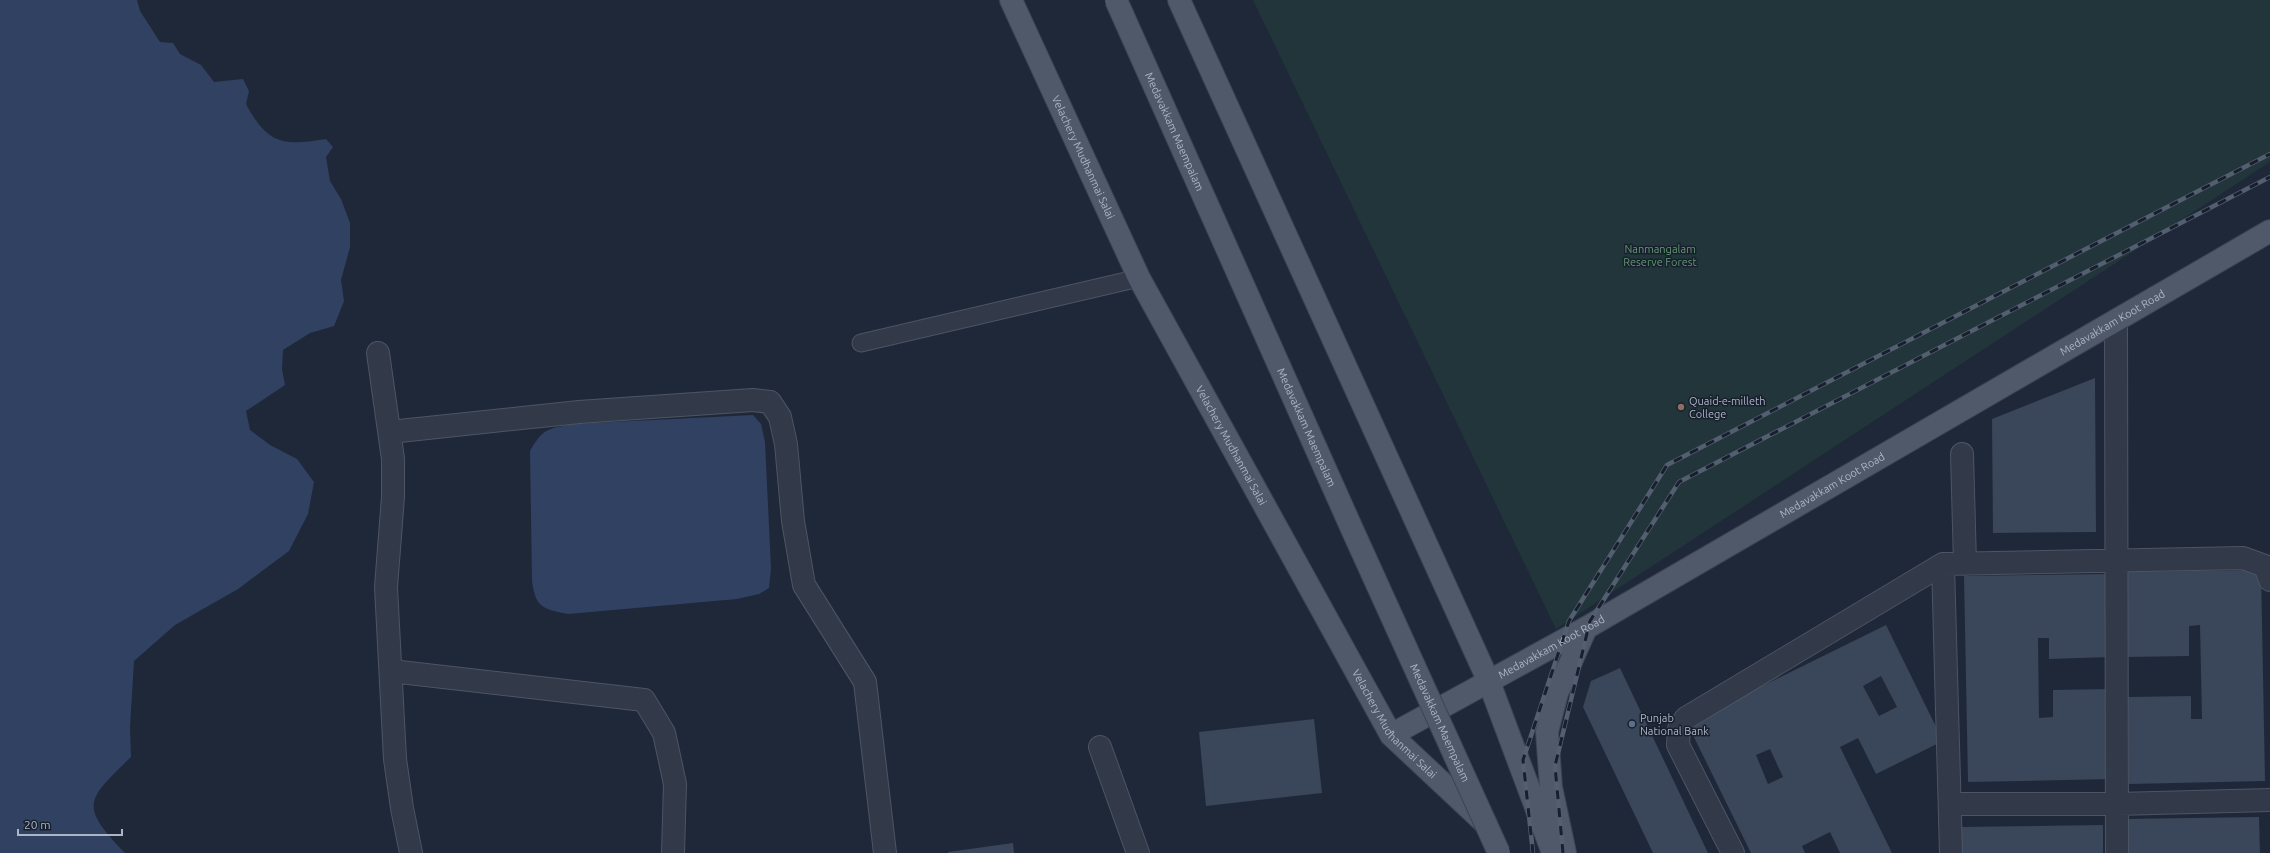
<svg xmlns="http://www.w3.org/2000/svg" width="2270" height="853" viewBox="0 0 2270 853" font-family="Ubuntu,sans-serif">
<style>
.green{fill:#21353a}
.water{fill:#314161}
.building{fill:#3a4659;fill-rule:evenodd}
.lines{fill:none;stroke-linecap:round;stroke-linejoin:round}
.lane-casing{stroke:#4d5564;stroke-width:19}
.street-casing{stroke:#4d5564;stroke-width:24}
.primary-casing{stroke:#3c4353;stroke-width:24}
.lane{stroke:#323a49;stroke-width:17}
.street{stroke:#323a49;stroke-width:22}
.primary{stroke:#50596a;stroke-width:22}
.rail-casing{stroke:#545e71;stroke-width:4.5}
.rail{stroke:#181f2d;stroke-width:3;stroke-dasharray:9;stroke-linecap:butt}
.primary-bridge-casing{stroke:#3c4353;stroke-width:24;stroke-linecap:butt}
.primary-bridge{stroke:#50596a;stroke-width:22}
.education-dot{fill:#8d6e63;stroke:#181f2d;stroke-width:1.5}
.service-dot{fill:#5c6f8a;stroke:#181f2d;stroke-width:1.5}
.labels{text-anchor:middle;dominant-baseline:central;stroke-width:3;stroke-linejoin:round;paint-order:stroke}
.street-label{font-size:11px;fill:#acb5c6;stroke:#181f2d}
.park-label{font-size:11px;fill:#639873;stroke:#181f2d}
.poi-label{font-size:11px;fill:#acb5c6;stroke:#181f2d;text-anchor:start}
</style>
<rect width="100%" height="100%" fill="#1f2839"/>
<path class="green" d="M1253,0H2270V162L1556,629Z"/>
<path class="water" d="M0,0H137L140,11L160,42L173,43L180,54L201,65L214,82L243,79L249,91L246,104C268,145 283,146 326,139L333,147L326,157L330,181L341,199L350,223V247L341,280L344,301L334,326L310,333L283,350L282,369L285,385L246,411L250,430L270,445L297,459L314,482L308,514L289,551L238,589L175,625L134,661L130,727L131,757C86,801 79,805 125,853H0Z
M753,415L761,424L765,442L771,568L769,588L759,594L737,599L568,614C542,609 535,607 532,580L530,451C543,428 548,429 573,424Z"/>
<path class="building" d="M2095,378L2096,532L1993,533L1992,419Z
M2261,570L2265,781L2129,784L2128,697L2191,696V719H2202L2200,625L2189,626V656L2127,657L2125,572Z
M2108,574L2110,657L2049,659V638H2038L2039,718L2053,717V690L2110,689L2112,779L1968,782L1964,576Z
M1886,625L1943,741L1876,774L1858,738L1840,747L1892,853H1840L1830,832L1802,846L1805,853H1751L1687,723ZM1881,676L1897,707L1879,716L1863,686ZM1770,749L1783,777L1768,784L1756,755Z
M1620,668L1708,853H1653L1583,707L1591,681Z
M1314,719L1322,793L1206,806L1199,732Z
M2259,817L2260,853H2124V819Z
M2103,825V853H1962L1961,827Z
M1013,843L1014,853H948V852Z"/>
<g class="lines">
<g class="lane-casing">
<path id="lane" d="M861,343L1139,278"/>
</g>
<g class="street-casing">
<path id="street" d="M2116,323L2117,853
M378,353L393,459V497L386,587L395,759L402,808L411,853
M390,432L579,412L753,400L770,402L780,417L786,444L793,521L804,585L865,682L885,853
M1962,454L1965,564
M1943,564L1951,853
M391,671L644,700L664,733L675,784L673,853
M1100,747L1138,853
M1950,804H2117L2270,800
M1733,853L1678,745L1679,729L1686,718L1943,564L2243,558L2265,566L2270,580"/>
</g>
<g class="primary-casing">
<g id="primary">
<path id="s1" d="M1011,0L1139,278L1391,735L1486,824"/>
<path d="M1179,0L1489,682L1553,853"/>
<path id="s2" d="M1391,735L1586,628L2270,231"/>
<path d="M1565,853L1551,787L1547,732L1557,693L1586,628"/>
</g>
</g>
<use href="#lane" class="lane"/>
<use href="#street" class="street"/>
<use href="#primary" class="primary"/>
<g class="rail-casing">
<path id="rail" d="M1533,853L1523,760L1569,621L1667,465L2270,154
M1563,853L1555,766L1590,621L1679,482L2270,177"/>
</g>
<use href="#rail" class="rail"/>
<g class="primary-bridge-casing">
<g id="primary-bridge">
<path id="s3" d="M1116,0L1352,529L1499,853"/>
</g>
</g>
<use href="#primary-bridge" class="primary-bridge"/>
</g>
<circle class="education-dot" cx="1681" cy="407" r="4"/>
<circle class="service-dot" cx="1632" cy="724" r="4"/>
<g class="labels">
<g class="street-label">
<text stroke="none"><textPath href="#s3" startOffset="144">Medavakkam Maempalam</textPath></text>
<text stroke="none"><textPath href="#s1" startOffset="173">Velachery Mudhanmai Salai</textPath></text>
<text stroke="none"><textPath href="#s2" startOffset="831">Medavakkam Koot Road</textPath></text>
<text stroke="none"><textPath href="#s3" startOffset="468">Medavakkam Maempalam</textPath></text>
<text stroke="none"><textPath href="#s1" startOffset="497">Velachery Mudhanmai Salai</textPath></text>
<text stroke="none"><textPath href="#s2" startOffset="507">Medavakkam Koot Road</textPath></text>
<text stroke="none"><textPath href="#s2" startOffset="183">Medavakkam Koot Road</textPath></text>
<text stroke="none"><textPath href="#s3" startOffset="792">Medavakkam Maempalam</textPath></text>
<text stroke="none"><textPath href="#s1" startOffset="821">Velachery Mudhanmai Salai</textPath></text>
</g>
<g class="park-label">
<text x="1660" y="249">Nanmangalam<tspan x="1660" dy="13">Reserve Forest</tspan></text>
</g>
<g class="poi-label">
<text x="1689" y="401">Quaid-e-milleth<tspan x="1689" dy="13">College</tspan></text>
<text x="1640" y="718">Punjab<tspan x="1640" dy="13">National Bank</tspan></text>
</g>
</g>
<path d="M18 829v6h104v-6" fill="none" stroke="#acb5c6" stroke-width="2"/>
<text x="24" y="829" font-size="12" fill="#acb5c6" stroke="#181f2d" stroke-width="3" paint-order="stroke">20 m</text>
</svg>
